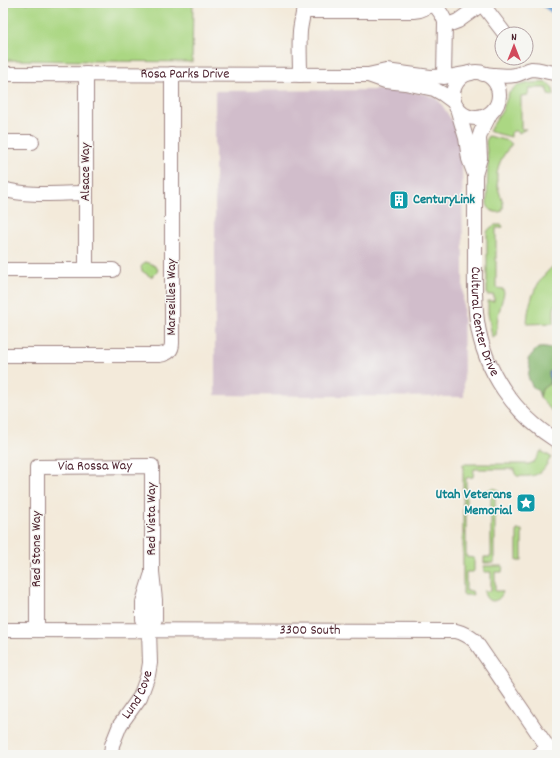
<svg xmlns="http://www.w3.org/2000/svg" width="560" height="758" viewBox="0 0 560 758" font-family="Dekko,sans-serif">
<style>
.industrial{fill:#d1bdcb}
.green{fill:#abd783;stroke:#7a7b57}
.forest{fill:#88b871;stroke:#696c4e}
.water{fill:#679fd6;stroke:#585f80}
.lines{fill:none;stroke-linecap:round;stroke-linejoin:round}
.canal{stroke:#679fd6;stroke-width:10}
.minor-casing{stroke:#9e8482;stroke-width:16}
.minor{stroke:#fff;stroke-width:14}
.labels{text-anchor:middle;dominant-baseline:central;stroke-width:3;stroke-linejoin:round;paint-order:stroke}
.street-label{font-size:14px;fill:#4a1f2b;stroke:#f6f6f2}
.culture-label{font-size:14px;font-weight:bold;fill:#0d838f;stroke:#f6f6f2;text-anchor:start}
</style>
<rect width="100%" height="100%" fill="#f6f6f2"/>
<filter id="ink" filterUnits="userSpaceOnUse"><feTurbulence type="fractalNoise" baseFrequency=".025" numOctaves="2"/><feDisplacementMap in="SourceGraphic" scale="8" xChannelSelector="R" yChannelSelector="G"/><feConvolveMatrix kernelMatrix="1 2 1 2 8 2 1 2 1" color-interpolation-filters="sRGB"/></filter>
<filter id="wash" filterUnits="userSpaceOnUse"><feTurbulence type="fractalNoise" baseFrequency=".012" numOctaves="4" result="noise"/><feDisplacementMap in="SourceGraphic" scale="16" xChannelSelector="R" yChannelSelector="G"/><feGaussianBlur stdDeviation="0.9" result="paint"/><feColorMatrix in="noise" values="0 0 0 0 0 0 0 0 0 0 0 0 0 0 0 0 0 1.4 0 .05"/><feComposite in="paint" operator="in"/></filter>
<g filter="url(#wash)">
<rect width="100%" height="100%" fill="#f3eada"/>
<path class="industrial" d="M387,90L426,94L435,98L440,102L453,122L462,151L464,397L215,395V91Z"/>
<path class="green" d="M3,3H193L192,62L3,60Z
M530,83C541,83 552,79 554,94L553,96L548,95L547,88H529L528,95L521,96V129H526L519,133L517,131H513L511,133V137L491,132L489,131L502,111L509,93L516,86Z
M489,136L508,141L512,144C501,157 494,170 498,187C499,195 506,203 502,211C496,214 489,211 487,204L488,160L486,143L487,137Z
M495,225H501L503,226L502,228H496V288L503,289L504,293L498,316L496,335L492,337L488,313V301H494V295H487V233C488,229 491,227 495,225Z
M145,262C151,263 154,265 158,269L157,272L151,277L142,271L141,267Z
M557,263V300L554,309V323L527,324C528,300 537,278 557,263Z
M550,383L554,394L557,399V415L548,407L540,397L542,389Z
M541,451L551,457C541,475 538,477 517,476L515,474V469H474L473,477L466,478V557L474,558V571L473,572H466V591H472L473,595H463V464H529L534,462Z
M492,488L497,489L502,494L501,495L495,496V540L494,541V563H484V557H491V495H486L485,494L486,491Z
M517,530H522V561H517Z
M484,566H503L502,572H495V591H502L503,592C499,604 485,604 484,591H491V572H484Z"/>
<path class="forest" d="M557,345V369L549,372L550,383L542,389L540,397L538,391L532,386L528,377L530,366L528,359C531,356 534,351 537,349C544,345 549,352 557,345Z"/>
<path class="water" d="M557,369V399C551,391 550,382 549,372Z"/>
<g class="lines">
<path class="canal" d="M546,3L557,11"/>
</g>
</g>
<g filter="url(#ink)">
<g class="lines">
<g class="minor-casing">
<g id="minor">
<path d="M433,3C438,9 443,14 445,22L444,77"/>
<path d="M482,4L505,34"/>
<path d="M304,11H413L420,10L434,4"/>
<path d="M445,26L458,21L483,3"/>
<circle cx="476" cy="95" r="23"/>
<path id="s1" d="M3,74L368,75L386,71L430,77L454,76L471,73"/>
<path d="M86,74V270"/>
<path d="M483,74C493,75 505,77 515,75C521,74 526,70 532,69C541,69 548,73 557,73"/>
<path d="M300,75C300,60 299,45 300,31C301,21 304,13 304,3"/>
<path d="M368,75L385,81L405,83L434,89L443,94L454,102"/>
<path d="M457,108L466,138L469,159L475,175"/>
<path id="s2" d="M490,114L481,132L479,138L480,158L475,175C475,202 475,230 475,257C475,278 474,300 477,321C484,371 515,415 557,441"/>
<path d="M3,142H32"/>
<path d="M3,189C29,197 59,193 86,193"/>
<path d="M3,270H113"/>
<path d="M3,355H159C167,354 172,351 172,343V74"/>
<path id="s3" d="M3,630L456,631C464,633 469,636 475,641L553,755"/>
<path id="s4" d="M37,630V467L152,466V572L155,600V619L149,630"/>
<path id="s5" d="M111,755L112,745L120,725L140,697L148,675L150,663L149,630L143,619V602L151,576"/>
<path d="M538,755L548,748"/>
</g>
</g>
<use href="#minor" class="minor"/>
</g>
</g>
<defs>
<g id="building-square" transform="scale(1)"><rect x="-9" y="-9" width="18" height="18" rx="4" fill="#0f9aa8" stroke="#f6f6f2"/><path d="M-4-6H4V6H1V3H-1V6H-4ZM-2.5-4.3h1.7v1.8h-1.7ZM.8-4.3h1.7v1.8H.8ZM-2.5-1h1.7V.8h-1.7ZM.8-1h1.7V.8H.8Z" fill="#fff"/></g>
<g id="sight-square" transform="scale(1)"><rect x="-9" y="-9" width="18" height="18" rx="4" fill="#0f9aa8" stroke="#f6f6f2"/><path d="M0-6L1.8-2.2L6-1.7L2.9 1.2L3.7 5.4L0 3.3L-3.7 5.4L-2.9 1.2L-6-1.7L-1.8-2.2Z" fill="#fff"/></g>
</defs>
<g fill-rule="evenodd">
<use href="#building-square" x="399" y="200"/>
<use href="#sight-square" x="526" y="503"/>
</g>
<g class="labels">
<g class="street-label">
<text stroke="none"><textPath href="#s1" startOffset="182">Rosa Parks Drive</textPath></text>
<text transform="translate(86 172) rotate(-90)">Alsace Way</text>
<text transform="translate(172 297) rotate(-90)">Marseilles Way</text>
<text stroke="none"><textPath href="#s2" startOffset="212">Cultural Center Drive</textPath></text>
<text stroke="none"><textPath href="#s4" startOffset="221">Via Rossa Way</textPath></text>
<text transform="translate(152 519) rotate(-90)">Red Vista Way</text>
<text transform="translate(37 549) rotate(-90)">Red Stone Way</text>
<text stroke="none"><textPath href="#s3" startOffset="307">3300 South</textPath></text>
<text stroke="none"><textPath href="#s5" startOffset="67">Lund Cove</textPath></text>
</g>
<g class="culture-label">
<text x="413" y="200">CenturyLink</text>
<text x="512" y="495" text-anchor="end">Utah Veterans<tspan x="512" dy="16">Memorial</tspan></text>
</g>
</g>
<rect width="560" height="758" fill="none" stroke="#f6f6f2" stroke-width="16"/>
<g transform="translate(514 46)"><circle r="19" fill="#f6f6f2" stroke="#b1a0a2"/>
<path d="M0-3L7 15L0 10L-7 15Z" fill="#d1495b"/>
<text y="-6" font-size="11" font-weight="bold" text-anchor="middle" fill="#4a1f2b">N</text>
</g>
</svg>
